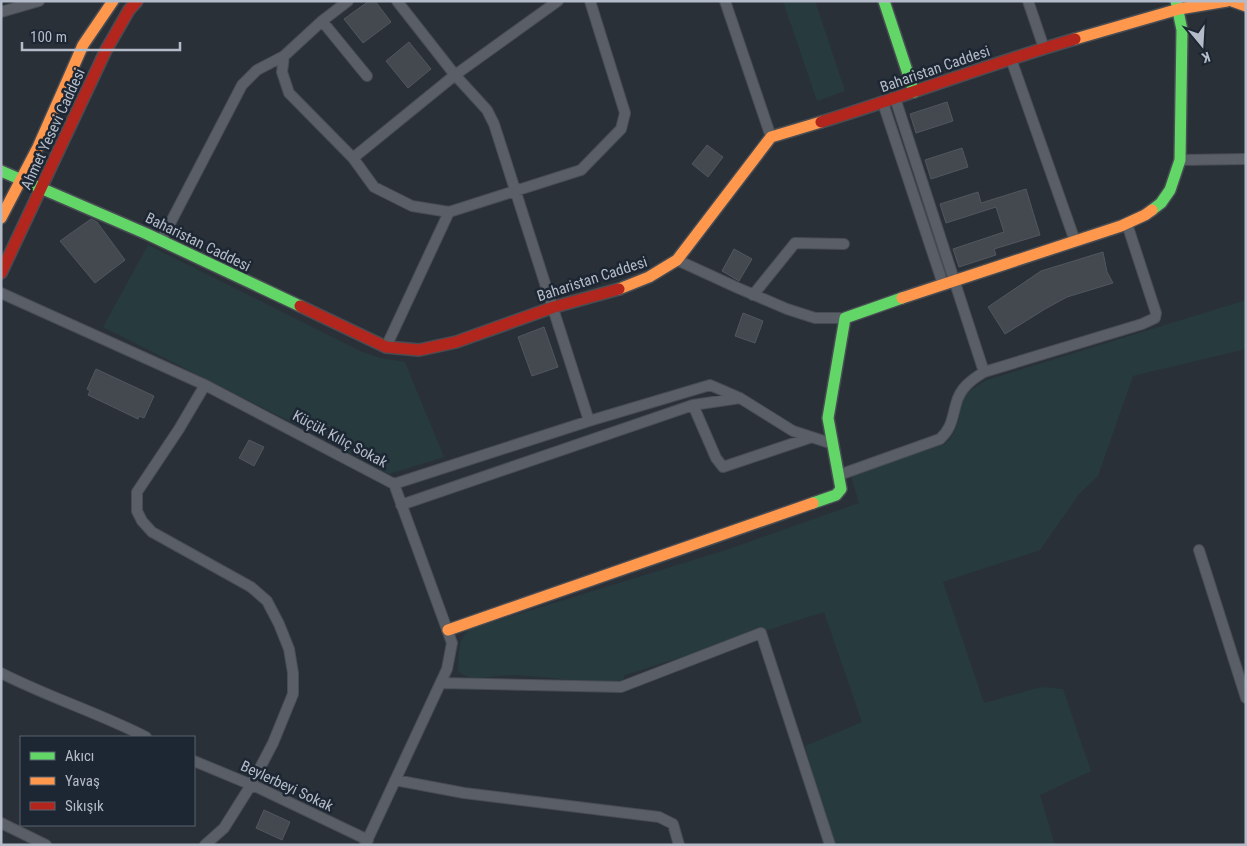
<svg xmlns="http://www.w3.org/2000/svg" width="1247" height="846" viewBox="0 0 1247 846" font-family="'Roboto Condensed',sans-serif">
<style>
.green{fill:#273a3e}
.building{fill:#444950;stroke:#52575f}
.lines{fill:none;stroke-linecap:round;stroke-linejoin:round}
.street-casing{stroke:#484c53;stroke-width:12}
.fast-casing{stroke:#484c53;stroke-width:14}
.slow-casing{stroke:#484c53;stroke-width:14}
.jam-casing{stroke:#484c53;stroke-width:14}
.street{stroke:#5a5e66;stroke-width:10}
.fast{stroke:#63d668;stroke-width:11}
.slow{stroke:#ff974d;stroke-width:11}
.jam{stroke:#b3261e;stroke-width:11}
.labels{text-anchor:middle;dominant-baseline:central;stroke-width:5;stroke-linejoin:round;paint-order:stroke}
.street-label{font-size:15px;fill:#b4bcc9;stroke:#1d2633}
</style>
<rect width="100%" height="100%" fill="#2a3038"/>
<path class="green" d="M783,1H815L845,91L817,101Z
M148,245L360,351L380,358L405,362L444,457L389,474L323,438L103,327Z
M1246,300V349L1133,376L1098,476L1079,494L1040,550L943,582L984,703L1041,687L1063,689L1091,771L1040,795L1055,845H831L805,746L862,722L824,612L625,675L622,683C585,683 547,676 510,675C494,675 471,684 458,671C459,655 457,639 470,629L729,549L859,503L851,476L945,444C964,426 956,409 967,394C973,388 980,384 987,380Z"/>
<path class="building" d="M369,1H375L391,22L363,43L344,19Z
M409,42L431,69L408,88L386,61Z
M947,102L953,121L916,133L910,114Z
M707,145L723,157L708,177L692,164Z
M962,148L968,167L931,179L925,160Z
M1026,189L1040,235L994,249L996,255L959,267L953,249L1004,232L996,207L946,223L940,204L978,192L981,203Z
M91,219L97,222L125,260L95,283L60,241Z
M734,249L752,259L739,281L722,271Z
M1103,252L1107,272L1113,283L1067,297L1045,309L1005,334L988,307L1041,271Z
M743,313L763,321L755,343L735,336Z
M544,327L558,367L532,376L518,337Z
M96,369L154,396L144,418L139,416L138,419L88,395L90,391L87,389Z
M249,440L264,447L254,466L239,458Z
M264,810L290,822L282,840L256,828Z"/>
<g class="lines">
<g class="street-casing">
<path id="street" d="M348,1L322,21L284,56L282,72L289,93L353,158L455,75L558,1
M397,1L455,75L487,110L494,124L589,421
M725,1L771,137
M1028,1L1044,48
M1,12L39,1
M322,21L367,76
M1011,59L1075,241
M895,98L984,372
M883,103L943,284
M353,158L374,187L412,206L449,212L581,170L621,129L625,113L590,1
M1180,160L1246,159
M161,241L242,85L257,70L284,56
M677,260L738,288L787,309L815,318H845
M1,293L205,385L394,484L452,643L447,669L365,845
M753,295L795,243L844,244
M386,347L449,212
M693,405L716,458L723,467L812,437
M839,475L940,439C952,428 952,418 956,404C960,388 971,380 984,372L1142,324L1155,318L1156,313L1127,224
M394,484L589,421L710,385L740,398L793,431L833,444
M401,505L693,405L740,398
M1199,550L1246,698
M1,673C48,697 99,713 146,737
M441,683L621,687L761,633L830,845
M194,761L259,788L368,840
M395,780L464,793L659,817L673,824L679,845
M1,823L46,845
M205,845L224,828L251,785L273,743L293,694V673L289,649L279,624L267,601L251,587L152,532L142,521L137,511V492L179,429L205,385"/>
</g>
<g class="fast-casing">
<path id="fast" d="M884,1L914,92
M1,171L147,234L300,306
M1152,210L1161,203L1170,190L1180,160L1182,30L1176,1
M813,503L836,495L841,489L828,418L845,318L902,298"/>
</g>
<g class="slow-casing">
<path id="slow" d="M1232,1L1246,6
M1075,39L1179,9L1227,1
M1,218L38,147L83,45L113,1
M619,289L649,277L677,260L771,137L821,122
M902,298L1121,226L1145,215L1152,210
M448,630L813,503"/>
</g>
<g class="jam-casing">
<path id="jam" d="M821,122C906,96 989,64 1075,39
M1,273L106,50L129,10L137,1
M300,306L386,347L419,350L456,342L554,307L619,289"/>
</g>
<use href="#street" class="street"/>
<use href="#fast" class="fast"/>
<use href="#slow" class="slow"/>
<use href="#jam" class="jam"/>
</g>
<g class="labels">
<g class="street-label">
<text transform="translate(935 69) rotate(-19)">Baharistan Caddesi</text>
<text transform="translate(53 129) rotate(-65)">Ahmet Yesevi Caddesi</text>
<text transform="translate(198 242) rotate(26)">Baharistan Caddesi</text>
<text transform="translate(592 279) rotate(-18)">Baharistan Caddesi</text>
<text transform="translate(340 439) rotate(28)">Küçük Kılıç Sokak</text>
<text transform="translate(287 786) rotate(25)">Beylerbeyi Sokak</text>
</g>
</g>
<rect width="1247" height="846" fill="none" stroke="#b4bcc9" stroke-width="5"/>
<rect x="20" y="736" width="175" height="90" fill="#1d2633" stroke="#59626f"/>
<rect x="30" y="752" width="25" height="8" fill="#63d668" stroke="#59626f"/>
<text x="65" y="761" font-size="15" fill="#b4bcc9">Akıcı</text>
<rect x="30" y="777" width="25" height="8" fill="#ff974d" stroke="#59626f"/>
<text x="65" y="786" font-size="15" fill="#b4bcc9">Yavaş</text>
<rect x="30" y="802" width="25" height="8" fill="#b3261e" stroke="#59626f"/>
<text x="65" y="811" font-size="15" fill="#b4bcc9">Sıkışık</text>
<g transform="translate(1202 45) rotate(162)" stroke="#1d2633" stroke-width="4" paint-order="stroke">
<path d="M0-4L9 19L0 12L-9 19Z" fill="#b4bcc9"/>
<text y="-8" font-size="14" font-weight="bold" text-anchor="middle" fill="#b4bcc9">K</text>
</g>
<path d="M22 42v8h158v-8" fill="none" stroke="#b4bcc9" stroke-width="2.5"/>
<text x="30" y="42" font-size="15" fill="#b4bcc9" stroke="#1d2633" stroke-width="4" paint-order="stroke">100 m</text>
</svg>
